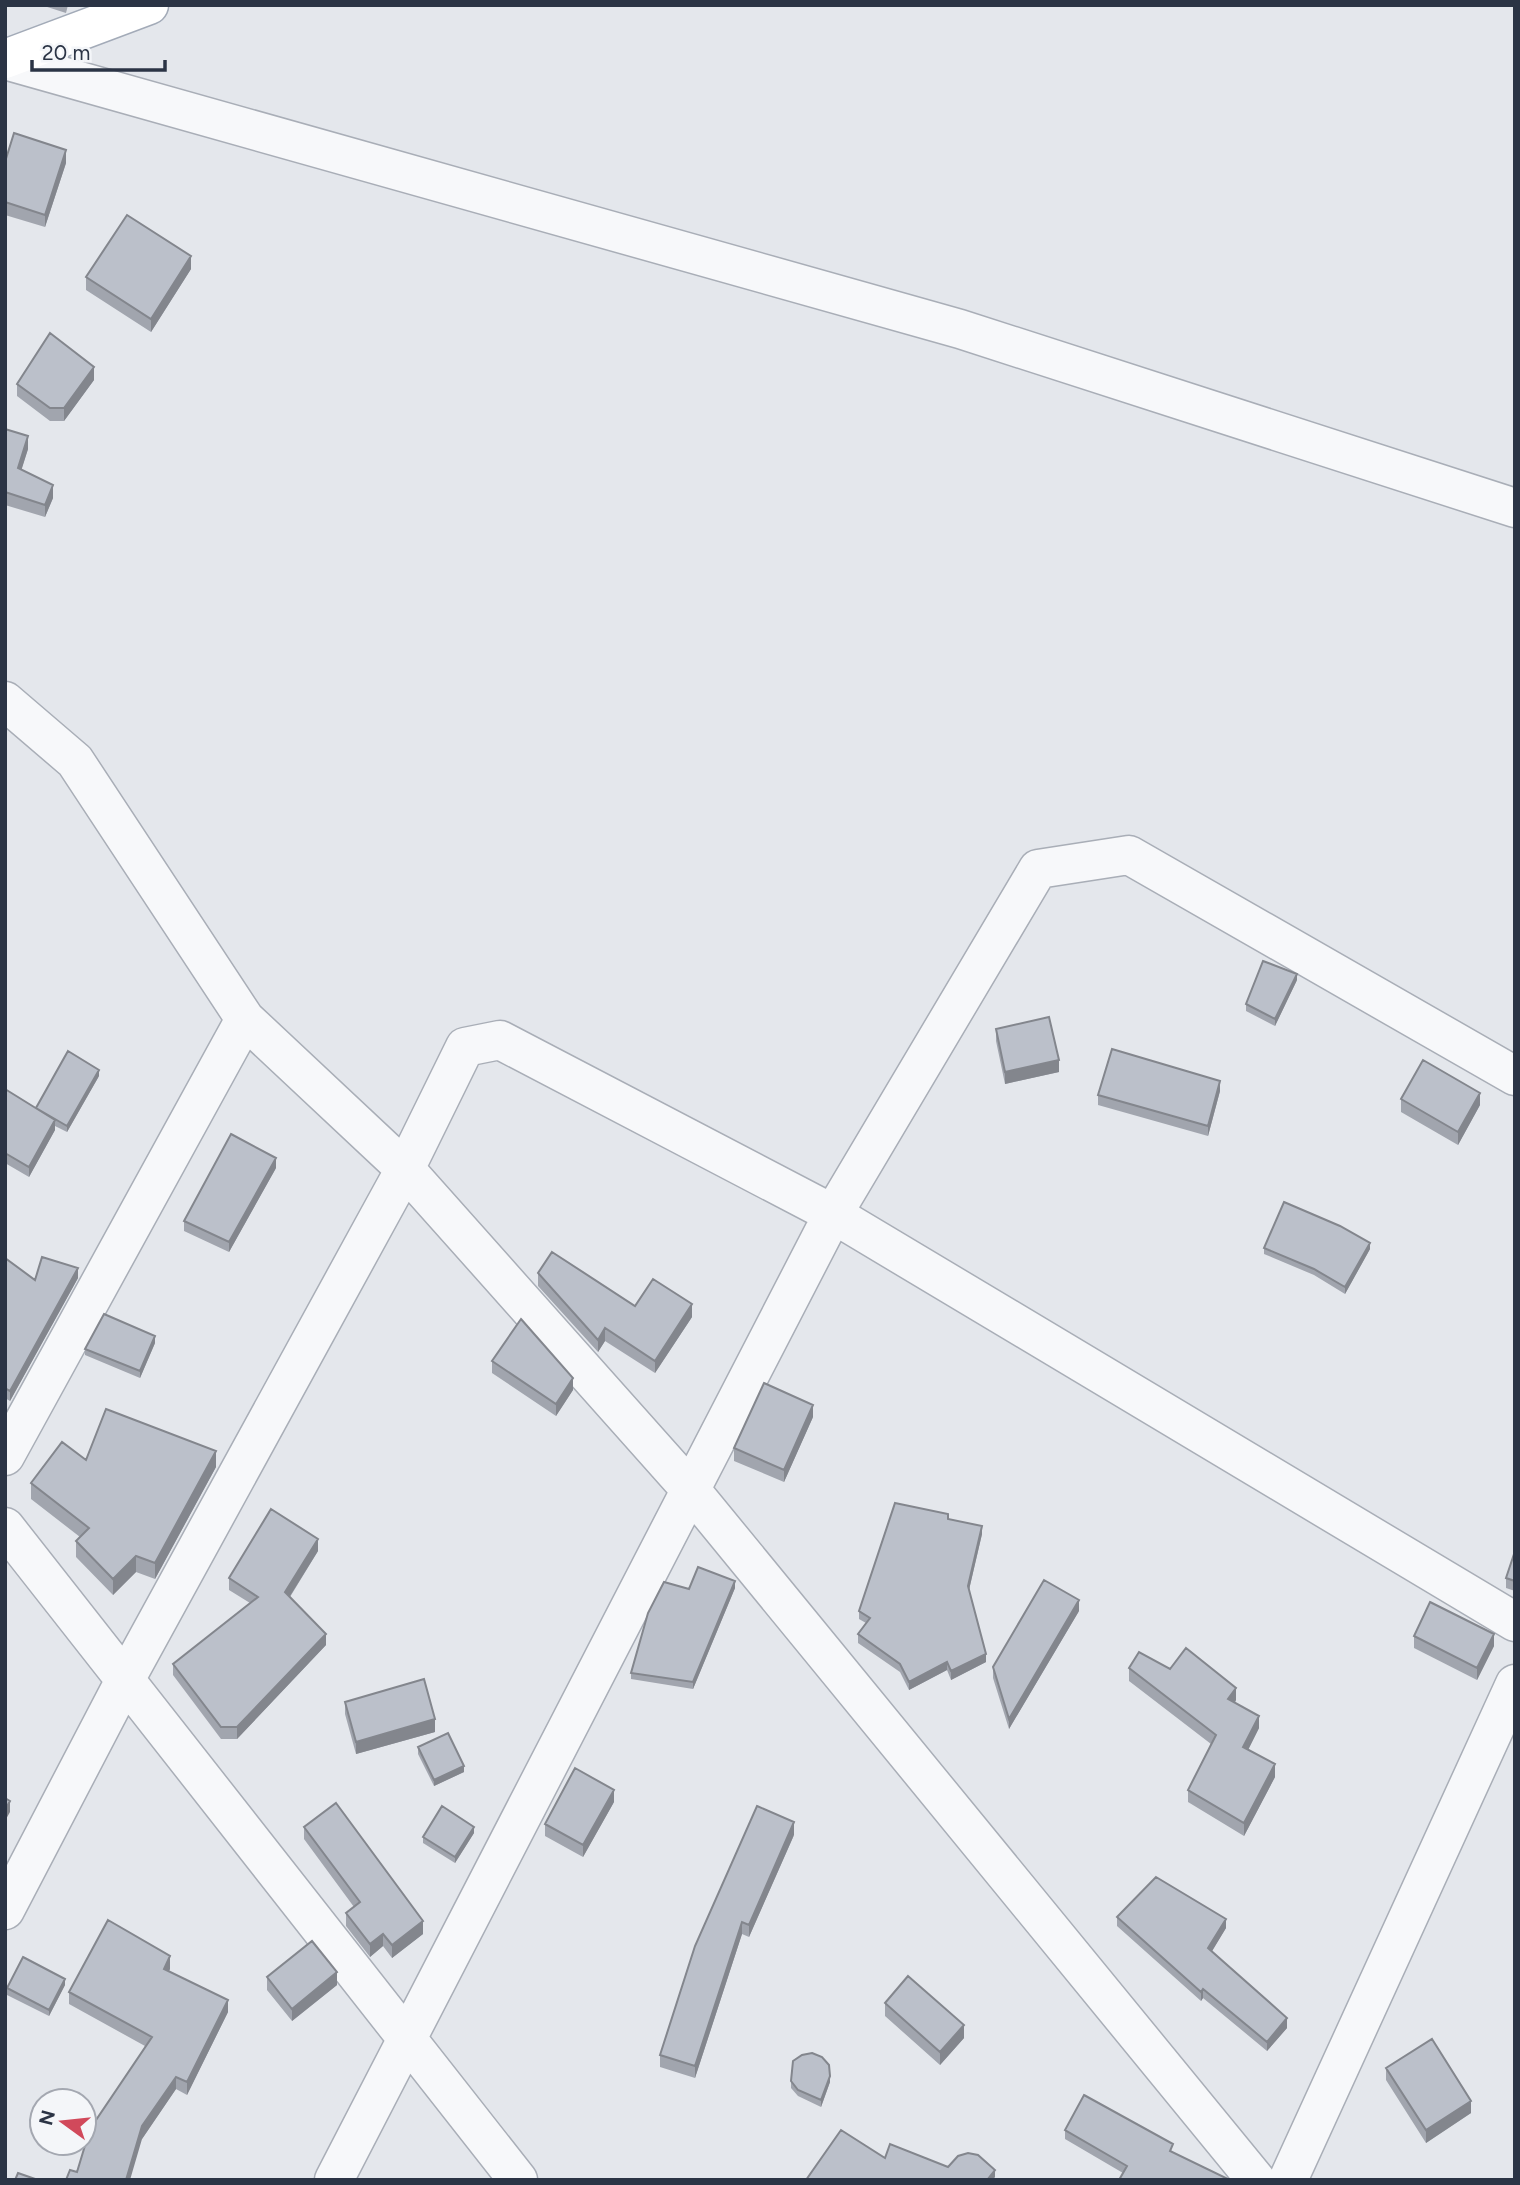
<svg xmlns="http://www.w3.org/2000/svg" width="1520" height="2185" viewBox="0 0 1520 2185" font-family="Figtree,sans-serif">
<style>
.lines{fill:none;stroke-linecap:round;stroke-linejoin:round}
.minor-casing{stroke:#a9aeb7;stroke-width:41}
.major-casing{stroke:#a3abb8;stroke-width:41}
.minor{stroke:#f7f8fa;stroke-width:38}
.major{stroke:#fff;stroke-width:38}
.wall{fill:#a1a5ae}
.shaded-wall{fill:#83868d}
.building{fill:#bbc0ca;stroke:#83868d;stroke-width:2}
</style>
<rect width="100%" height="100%" fill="#e4e7ec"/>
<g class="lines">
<g class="minor-casing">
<path id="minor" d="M5,60L960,329L1515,508
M5,701L75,761L245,1019L405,1169L465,1047L500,1040L833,1214L1515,1622
M5,1456L245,1019
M5,1527L518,2180
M5,1910L125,1680L405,1169L690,1489L1256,2180
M334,2180L833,1214L1038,869L1129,855L1515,1076
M1288,2180L1515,1684"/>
</g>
<g class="major-casing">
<path id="major" d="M5,59L149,5"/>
</g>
<use href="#minor" class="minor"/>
<use href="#major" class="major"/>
</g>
<path class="wall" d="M41,5H68L66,13Z
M5,162L66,163L45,227L5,215Z
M191,269L151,332L86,290V277Z
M94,380L64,421H50L17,396V384Z
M5,429L28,449L21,470L53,498L45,517L5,505Z
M1297,980L1275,1026L1246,1011V1004Z
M996,1029L1059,1072L1005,1084L996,1041Z
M99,1076L67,1132L55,1126V1130L29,1177L5,1163V1089L36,1108Z
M1220,1091L1208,1136L1098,1105V1095Z
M1401,1099L1480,1105L1458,1145L1401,1112Z
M276,1168L229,1252L184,1231V1221Z
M1264,1248L1370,1249L1345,1294L1314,1275L1264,1254Z
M5,1258L35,1280L78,1278L10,1401L5,1398Z
M538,1273L635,1306L692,1317L655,1373L605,1341L598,1352L538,1286Z
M155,1343L140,1378L85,1355V1349Z
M492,1361L573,1390L556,1416L492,1373Z
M813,1417L784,1482L734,1461V1448Z
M86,1460L216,1467L155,1579L136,1572L113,1595L76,1557V1541L80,1537L31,1499V1483Z
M948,1519L982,1534L969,1590L986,1662L951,1680L947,1670L909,1690L900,1672L858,1643V1634L866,1623L859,1619V1611Z
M318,1551L290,1597L326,1645L237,1739H221L173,1675V1664L250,1603L229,1590V1578Z
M1515,1551V1591L1506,1588V1578Z
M735,1588L693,1689L631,1679V1673L689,1589Z
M1079,1611L1009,1729L993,1678V1667Z
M1414,1636L1494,1646L1477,1680L1414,1648Z
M1129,1668L1170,1669L1236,1700L1235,1703L1259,1728L1248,1750L1275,1777L1244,1836L1188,1802V1790L1211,1744L1129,1681Z
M345,1702L435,1732L356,1754L345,1714Z
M418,1747L464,1772L434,1786L418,1754Z
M614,1802L583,1857L545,1836V1824Z
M304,1827L423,1934L392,1958L383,1946L370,1957L346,1926V1913L354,1907L304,1839Z
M474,1833L455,1863L423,1843V1837Z
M794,1835L749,1937L742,1934L695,2078L660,2067V2055Z
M1117,1917L1226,1928L1211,1952L1287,2028L1267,2051L1203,1998L1201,2001L1117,1926Z
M170,1969L169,1971L228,2012L187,2095L176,2089L142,2139L77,2172L145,2046L69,2004V1992Z
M267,1977L337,1985L292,2021L267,1990Z
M65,1985L49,2016L7,1995V1988Z
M885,2003L964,2038L940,2065L885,2016Z
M1386,2068L1471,2113L1426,2143L1386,2080Z
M791,2081L830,2082L821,2107L798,2096L791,2088Z
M1065,2130L1173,2152L1123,2173L1065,2139Z"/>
<path class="shaded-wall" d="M66,150V163L45,227V215Z
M191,256V269L151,332V319Z
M94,367V380L64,421V408Z
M28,436V449L18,481V468Z
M53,485V498L45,517V505Z
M1297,974V980L1275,1026V1019Z
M1059,1060V1072L1005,1084V1072Z
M99,1070V1076L67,1132V1126Z
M1220,1081V1091L1208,1136V1126Z
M1480,1093V1105L1458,1145V1132Z
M55,1120V1130L29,1177V1167Z
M276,1158V1168L229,1252V1242Z
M1370,1243V1249L1345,1294V1287Z
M78,1268V1278L10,1401V1391Z
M692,1304V1317L655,1373V1361Z
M605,1328V1341L598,1352V1340Z
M155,1336V1343L140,1378V1371Z
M573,1378V1390L556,1416V1404Z
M813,1405V1417L784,1482V1470Z
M216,1451V1467L155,1579V1563Z
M982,1526V1534L968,1594V1586Z
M318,1539V1551L285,1604V1592Z
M136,1556V1572L113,1595V1579Z
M735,1581V1588L693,1689V1682Z
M1079,1600V1611L1009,1729V1719Z
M326,1634V1645L237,1739V1727Z
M1494,1634V1646L1477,1680V1668Z
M986,1654V1662L951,1680V1671Z
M947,1662V1670L909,1690V1682Z
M1236,1688V1700L1228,1711V1699Z
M1259,1716V1728L1243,1760V1747Z
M435,1719V1732L356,1754V1742Z
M1275,1764V1777L1244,1836V1823Z
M464,1766V1772L434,1786V1780Z
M614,1790V1802L583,1857V1845Z
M10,1801V1812L5,1821V1810Z
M794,1822V1835L749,1937V1925Z
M474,1827V1833L455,1863V1857Z
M1226,1919V1928L1208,1958V1948Z
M423,1921V1934L392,1958V1945Z
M742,1922V1934L695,2078V2066Z
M383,1934V1946L370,1957V1944Z
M170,1956V1969L164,1981V1969Z
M337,1972V1985L292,2021V2009Z
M65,1979V1985L49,2016V2010Z
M1203,1989V1998L1201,2001V1992Z
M228,2000V2012L187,2095V2082Z
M1287,2018V2028L1267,2051V2042Z
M964,2025V2038L940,2065V2052Z
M830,2076V2082L821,2107V2100Z
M176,2077V2089L142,2139L130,2180H126L142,2126Z
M1471,2101V2113L1426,2143V2130Z
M995,2170V2177L993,2180H987Z"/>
<path class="building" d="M14,133L66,150L45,215L5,202V162Z
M127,215L191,256L151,319L86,277Z
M50,333L94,367L64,408H50L17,384Z
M5,429L28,436L18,468L53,485L45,505L5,492Z
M1263,961L1297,974L1275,1019L1246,1004Z
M1049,1017L1059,1060L1005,1072L996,1029Z
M1112,1049L1220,1081L1208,1126L1098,1095Z
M68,1051L99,1070L67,1126L36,1108Z
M1423,1060L1480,1093L1458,1132L1401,1099Z
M5,1089L55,1120L29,1167L5,1153Z
M231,1134L276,1158L229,1242L184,1221Z
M1284,1202L1340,1226L1370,1243L1345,1287L1314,1269L1264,1248Z
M552,1252L635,1306L653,1279L692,1304L655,1361L605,1328L598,1340L538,1273Z
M42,1257L78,1268L10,1391L5,1388V1258L35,1280Z
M104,1314L155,1336L140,1371L85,1349Z
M521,1319L573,1378L556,1404L492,1361Z
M764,1383L813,1405L784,1470L734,1448Z
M106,1409L216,1451L155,1563L136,1556L113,1579L76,1541L89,1528L31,1483L62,1442L86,1460Z
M895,1503L948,1514V1519L982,1526L968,1586L986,1654L951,1671L947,1662L909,1682L900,1664L858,1634L870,1618L859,1611Z
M271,1509L318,1539L285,1592L326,1634L237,1727H221L173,1664L258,1597L229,1578Z
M1515,1551V1581L1506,1578Z
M698,1567L735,1581L693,1682L631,1673L648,1613L664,1582L689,1589Z
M1044,1580L1079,1600L1009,1719L993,1667Z
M1430,1602L1494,1634L1477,1668L1414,1636Z
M1186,1648L1236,1688L1228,1699L1259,1716L1243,1747L1275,1764L1244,1823L1188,1790L1216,1735L1129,1668L1139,1652L1170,1669Z
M424,1679L435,1719L356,1742L345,1702Z
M448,1733L464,1766L434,1780L418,1747Z
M575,1768L614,1790L583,1845L545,1824Z
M5,1798L10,1801L5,1810Z
M336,1803L423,1921L392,1945L383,1934L370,1944L346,1913L360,1902L304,1827Z
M442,1806L474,1827L455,1857L423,1837Z
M757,1806L794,1822L749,1925L742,1922L695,2066L660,2055L695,1946Z
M1156,1877L1226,1919L1208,1948L1287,2018L1267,2042L1203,1989L1201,1992L1117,1917Z
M108,1920L170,1956L164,1969L228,2000L187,2082L176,2077L142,2126L126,2180H66L70,2170L77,2172L90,2129L152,2037L69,1992Z
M312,1941L337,1972L292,2009L267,1977Z
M23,1957L65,1979L49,2010L7,1988Z
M908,1976L964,2025L940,2052L885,2003Z
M1432,2039L1471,2101L1426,2130L1386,2068Z
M812,2053L822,2057L829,2065L830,2076L821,2100L798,2090L791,2081L793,2061L802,2055Z
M1084,2095L1173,2144L1170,2151L1228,2179L1227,2180H1119L1127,2166L1065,2130Z
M841,2130L885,2158L890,2144L948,2167L958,2156L968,2153L978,2155L995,2170L987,2180H806Z
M18,2173L38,2180H15Z"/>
<rect width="1520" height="2185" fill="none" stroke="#2b3445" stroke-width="14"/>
<g transform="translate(63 2122) rotate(285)"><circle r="33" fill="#f4f6f9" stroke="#a4a8b1" stroke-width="2"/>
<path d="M0-5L12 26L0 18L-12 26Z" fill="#d1495b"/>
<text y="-10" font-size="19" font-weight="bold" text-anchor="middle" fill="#2b3445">N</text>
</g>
<path d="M32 60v10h133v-10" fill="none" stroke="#2b3445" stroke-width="3.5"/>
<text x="42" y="60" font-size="21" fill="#2b3445" stroke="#f4f6f9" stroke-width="5" paint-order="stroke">20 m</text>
</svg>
